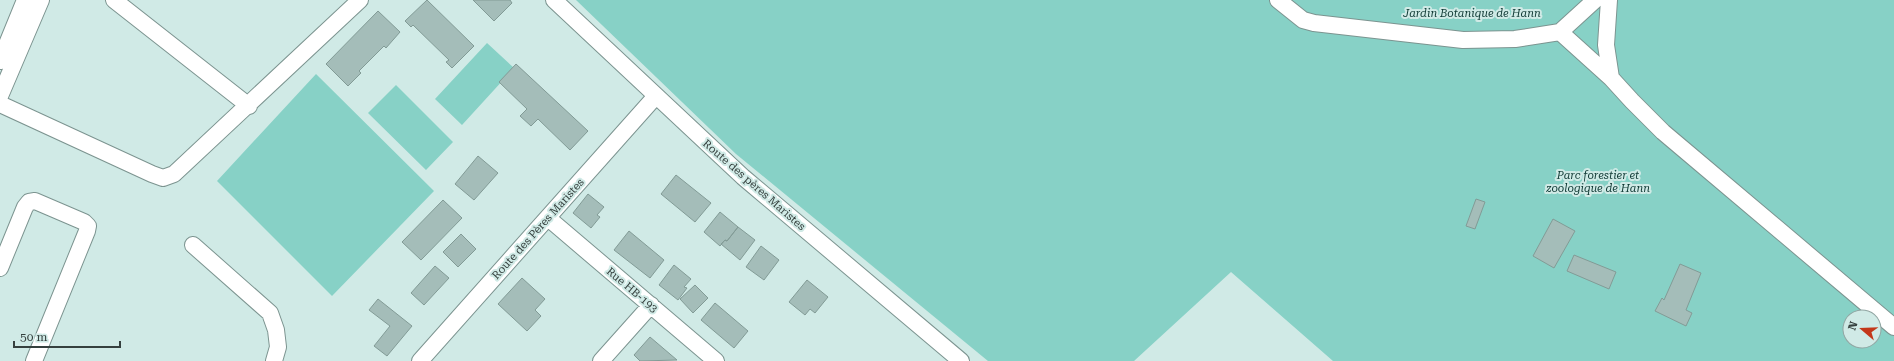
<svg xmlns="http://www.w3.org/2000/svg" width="1894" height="361" viewBox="0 0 1894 361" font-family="'Roboto Serif',serif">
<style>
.green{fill:#87d1c6;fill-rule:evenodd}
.building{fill:#a4bdb9;stroke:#829b96}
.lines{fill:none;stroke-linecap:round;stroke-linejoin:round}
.minor-casing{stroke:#7c9490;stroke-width:18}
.minor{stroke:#fff;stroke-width:16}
.labels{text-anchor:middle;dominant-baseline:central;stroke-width:4;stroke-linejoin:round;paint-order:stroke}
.park-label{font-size:11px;font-style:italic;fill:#0f3934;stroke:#d0eae6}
.street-label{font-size:11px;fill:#35403e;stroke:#d0eae6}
</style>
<rect width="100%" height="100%" fill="#d0eae6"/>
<path class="green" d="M576,0H1894V361H1333L1231,272L1134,361H988L736,154ZM1850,317H1874V341H1850Z
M487,43L514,68L462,125L435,99Z
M316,74L434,191L332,296L217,181Z
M396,85L453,142L426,170L368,113Z"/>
<path class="building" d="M427,0L474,46L452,68L446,62L449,60L413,25L411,27L405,21Z
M473,0H510L512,3L494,21Z
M378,11L400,32L386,48L384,46L359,71L361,73L348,86L326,64Z
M516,64L588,131L570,150L538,119L531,126L520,116L527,109L499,82Z
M478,156L498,173L474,200L455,184Z
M676,175L711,203L695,222L661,194Z
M588,194L604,207L597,215L600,217L591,228L573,213Z
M1476,199L1485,202L1475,229L1466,226Z
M443,200L462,218L421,260L402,242Z
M720,212L738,227L727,241L725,240L720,246L704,232Z
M1553,219L1575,231L1554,268L1533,256Z
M738,227L755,240L740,260L721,244L725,240L727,241Z
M629,231L664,260L650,278L614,250Z
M461,234L476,249L458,267L443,252Z
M761,246L779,260L764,280L746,267Z
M1574,255L1616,272L1609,289L1567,271Z
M1680,264L1701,273L1686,310L1692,313L1686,326L1655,311L1662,298L1664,300Z
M674,265L691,279L684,287L687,288L678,300L659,285Z
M435,266L449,278L424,305L411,293Z
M522,278L545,299L535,310L541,316L527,331L498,304Z
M807,280L828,297L815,313L810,309L805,315L789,302Z
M695,285L708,298L693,313L680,299Z
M378,299L412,326L387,356L374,346L390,326L369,310Z
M715,303L748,331L734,348L701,320Z
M650,337L677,360L640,361L634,355Z"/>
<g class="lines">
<g class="minor-casing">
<path id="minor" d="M114,0L249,106
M554,0L743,177L961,361
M1278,0L1303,20L1314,23L1463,40L1515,39L1560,32L1595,0
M1609,0L1606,45L1611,78
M1560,32L1611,78L1632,101L1663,132L1894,327
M0,61L25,0
M0,96L41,0
M0,104L152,174L163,178L174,174L360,0
M548,218L716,361
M193,245L270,313L276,330L278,347L274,361
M0,268L25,207L29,202L35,201L84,222L88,226L87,231L34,361
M420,361L655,97
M601,361L651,305"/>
</g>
<use href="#minor" class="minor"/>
</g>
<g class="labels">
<g class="park-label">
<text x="1472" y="13">Jardin Botanique de Hann</text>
<text x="1598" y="175">Parc forestier et<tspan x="1598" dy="13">zoologique de Hann</tspan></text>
</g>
<g class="street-label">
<text transform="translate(754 185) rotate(41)">Route des pères Maristes</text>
<text transform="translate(538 229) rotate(-48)">Route des Pères Maristes</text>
<text transform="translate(632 290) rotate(40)">Rue HB-193</text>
</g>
</g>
<g transform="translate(1862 329) rotate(289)"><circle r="19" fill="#d0eae6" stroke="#92a6a3"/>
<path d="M0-3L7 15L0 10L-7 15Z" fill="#c3381a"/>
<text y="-6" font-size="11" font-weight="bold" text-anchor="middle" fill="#35403e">N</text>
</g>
<path d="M14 341v6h106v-6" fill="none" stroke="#35403e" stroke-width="2"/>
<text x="20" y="341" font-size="12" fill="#35403e" stroke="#d0eae6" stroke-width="3" paint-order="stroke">50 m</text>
</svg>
